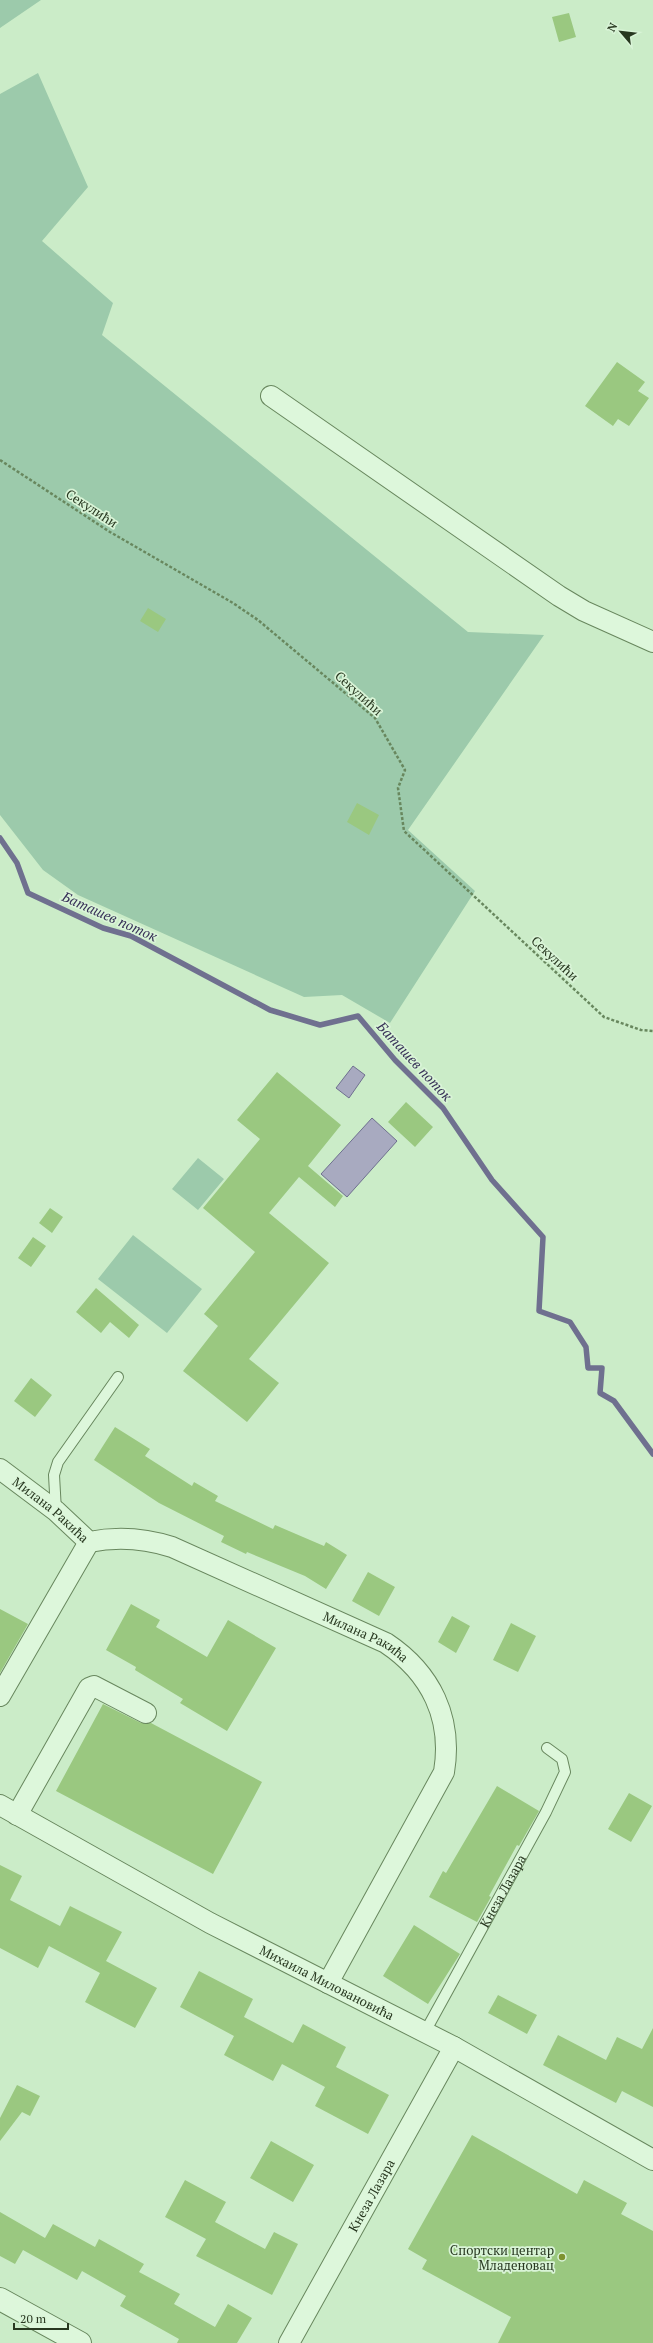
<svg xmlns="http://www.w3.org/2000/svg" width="653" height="2343" viewBox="0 0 653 2343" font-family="'PT Serif',serif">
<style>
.green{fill:#9ccaab}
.water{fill:#a8aac0;stroke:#6f708f}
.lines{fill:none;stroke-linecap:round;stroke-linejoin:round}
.stream{stroke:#6f708f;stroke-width:5.5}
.building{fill:#9ac880}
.service-casing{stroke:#68875e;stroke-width:12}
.minor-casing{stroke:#68875e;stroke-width:22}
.tertiary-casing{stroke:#68875e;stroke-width:24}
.path{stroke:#68875e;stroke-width:2.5;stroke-dasharray:3 2;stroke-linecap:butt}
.service{stroke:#ddf7db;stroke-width:10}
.minor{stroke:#ddf7db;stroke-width:20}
.tertiary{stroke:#ddf7db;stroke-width:22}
.poi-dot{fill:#7e9331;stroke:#d9f4d7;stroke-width:1.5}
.labels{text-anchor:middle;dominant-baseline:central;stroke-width:3.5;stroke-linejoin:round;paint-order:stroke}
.street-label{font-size:13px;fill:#283820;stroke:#d9f4d7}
.poi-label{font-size:13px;fill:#283820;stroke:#d9f4d7;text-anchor:end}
.water-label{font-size:14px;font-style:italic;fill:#373157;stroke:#d9f4d7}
</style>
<rect width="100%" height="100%" fill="#cbecc8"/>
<path class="green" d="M0,0H41L0,28Z
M38,73L88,187L42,241L113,303L102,335L468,632L544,635L408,830L475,891L390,1023L342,995L304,997L78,895L43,870L0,815V94Z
M198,1158L224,1179L198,1210L172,1189Z
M133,1235L202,1289L167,1333L98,1279Z"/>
<path class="water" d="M353,1066L365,1075L349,1098L336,1088Z
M372,1118L397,1141L347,1197L321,1174Z"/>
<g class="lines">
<path class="stream" d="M0,838L17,863L28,893L103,928L131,936L270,1010L320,1025L358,1016L395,1060L443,1108L492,1180L543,1237L539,1311L570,1322L586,1347L588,1368H602L600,1393L614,1401L653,1454"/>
</g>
<path class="building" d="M569,13L576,37L559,42L552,17Z
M617,362L645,382L638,391L649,398L629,426L618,419L613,426L585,406Z
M148,608L166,619L158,632L140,621Z
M357,803L379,815L369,835L347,822Z
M277,1072L341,1125L308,1166L343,1196L335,1207L299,1177L269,1213L329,1263L249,1359L279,1383L247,1422L183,1371L218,1326L204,1314L255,1252L203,1208L260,1139L237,1120Z
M406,1102L433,1127L415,1147L388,1122Z
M50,1208L63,1217L52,1233L39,1223Z
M33,1237L46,1246L31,1267L18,1258Z
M96,1288L139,1325L129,1338L110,1322L101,1333L76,1312Z
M31,1378L52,1395L35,1417L14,1401Z
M115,1427L150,1449L145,1456L192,1486L194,1482L218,1496L215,1501L273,1529L275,1525L324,1546L326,1542L347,1555L326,1589L305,1576L247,1552L246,1554L221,1542L224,1536L159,1503L94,1460Z
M368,1572L395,1587L379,1616L352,1601Z
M131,1604L160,1620L156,1627L207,1657L228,1620L276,1648L227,1731L180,1703L183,1699L135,1670L136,1667L106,1650Z
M0,1609L28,1624L0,1673Z
M452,1616L470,1626L456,1653L438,1642Z
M511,1623L536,1636L518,1672L493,1660Z
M103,1704L141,1723H151L262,1782L213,1874L56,1791Z
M497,1786L539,1811L519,1846L517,1845L489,1896L491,1897L477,1922L429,1897L443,1871L446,1873Z
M629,1793L652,1806L631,1842L608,1829Z
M0,1865L22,1876L10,1900L60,1926L70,1906L122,1932L106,1961L157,1988L135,2028L85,2002L100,1973L49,1946L38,1968L0,1948Z
M414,1925L460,1954L428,2004L383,1976Z
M199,1971L253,1999L244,2017L293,2043L303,2024L346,2047L336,2067L389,2095L368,2134L315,2106L325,2087L282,2064L273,2081L224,2055L234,2036L180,2007Z
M498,1995L537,2015L527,2034L488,2013Z
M653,2028V2107L622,2091L616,2103L543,2065L558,2035L606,2060L617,2037L642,2049Z
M17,2085L40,2096L30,2116L22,2112L0,2141V2118Z
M472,2135L577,2194L584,2180L627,2203L621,2214L653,2231V2343H498L511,2317L422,2269L427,2260L408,2249Z
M271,2141L314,2165L293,2202L250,2178Z
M185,2180L226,2202L215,2222L265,2249L274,2232L298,2244L272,2295L196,2256L206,2239L165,2217Z
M0,2212L45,2238L53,2224L95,2247L99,2239L144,2264L139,2272L180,2294L174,2304L215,2327L228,2304L252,2318L237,2343H177L179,2339L120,2306L126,2296L82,2271L77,2280L23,2250L15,2264L0,2256Z"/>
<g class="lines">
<g class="service-casing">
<g id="service">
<path d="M56,1511L54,1475L58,1462L118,1377"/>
<path id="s1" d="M425,2032L546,1812L565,1772L562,1759L547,1748"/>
</g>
</g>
<g class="minor-casing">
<g id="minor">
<path d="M271,396L559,596L584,611L653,642"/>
<path id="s2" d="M0,1469L56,1511L89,1542C118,1536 144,1538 172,1547L386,1643C431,1673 453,1718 444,1772L328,1983"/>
<path d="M0,1696L89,1542"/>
<path id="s3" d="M0,1805L210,1923L454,2047L653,2160"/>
<path d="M17,1815L89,1688L94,1686L146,1713"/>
<path id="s4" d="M289,2343L454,2047"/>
</g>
</g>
<g class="tertiary-casing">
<path id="tertiary" d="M0,2299L80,2343"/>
</g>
<path class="path" d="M0,460L110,532L233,603L258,620L375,718L405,770L398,788L404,831L604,1017L641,1030L653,1031"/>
<use href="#service" class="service"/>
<use href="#minor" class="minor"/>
<use href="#tertiary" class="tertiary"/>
</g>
<circle class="poi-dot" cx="562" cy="2257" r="4"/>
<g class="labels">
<g class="street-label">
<text transform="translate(92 508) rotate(33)">Секулићи</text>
<text transform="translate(359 693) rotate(42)">Секулићи</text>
<text transform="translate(555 958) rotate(43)">Секулићи</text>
<text stroke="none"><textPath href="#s2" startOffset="65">Милана Ракића</textPath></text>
<text stroke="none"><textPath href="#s2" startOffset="413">Милана Ракића</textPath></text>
<text stroke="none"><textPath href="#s1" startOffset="161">Кнеза Лазара</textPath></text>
<text stroke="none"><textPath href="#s3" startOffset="372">Михаила Миловановића</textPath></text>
<text stroke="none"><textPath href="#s4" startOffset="169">Кнеза Лазара</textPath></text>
</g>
<g class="poi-label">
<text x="554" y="2250">Спортски центар<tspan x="554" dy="15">Младеновац</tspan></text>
</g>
<g class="water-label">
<text transform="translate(110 916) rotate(24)">Баташев поток</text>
<text transform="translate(415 1061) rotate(47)">Баташев поток</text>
</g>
</g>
<g transform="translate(621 32) rotate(298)" stroke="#d9f4d7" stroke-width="3" paint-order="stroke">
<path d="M0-3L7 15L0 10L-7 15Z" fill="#283820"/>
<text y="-6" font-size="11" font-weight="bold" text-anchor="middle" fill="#283820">N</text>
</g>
<path d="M14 2323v6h54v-6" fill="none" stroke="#283820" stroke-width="2"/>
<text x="20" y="2323" font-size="12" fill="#283820" stroke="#d9f4d7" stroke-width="3" paint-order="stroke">20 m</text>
</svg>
